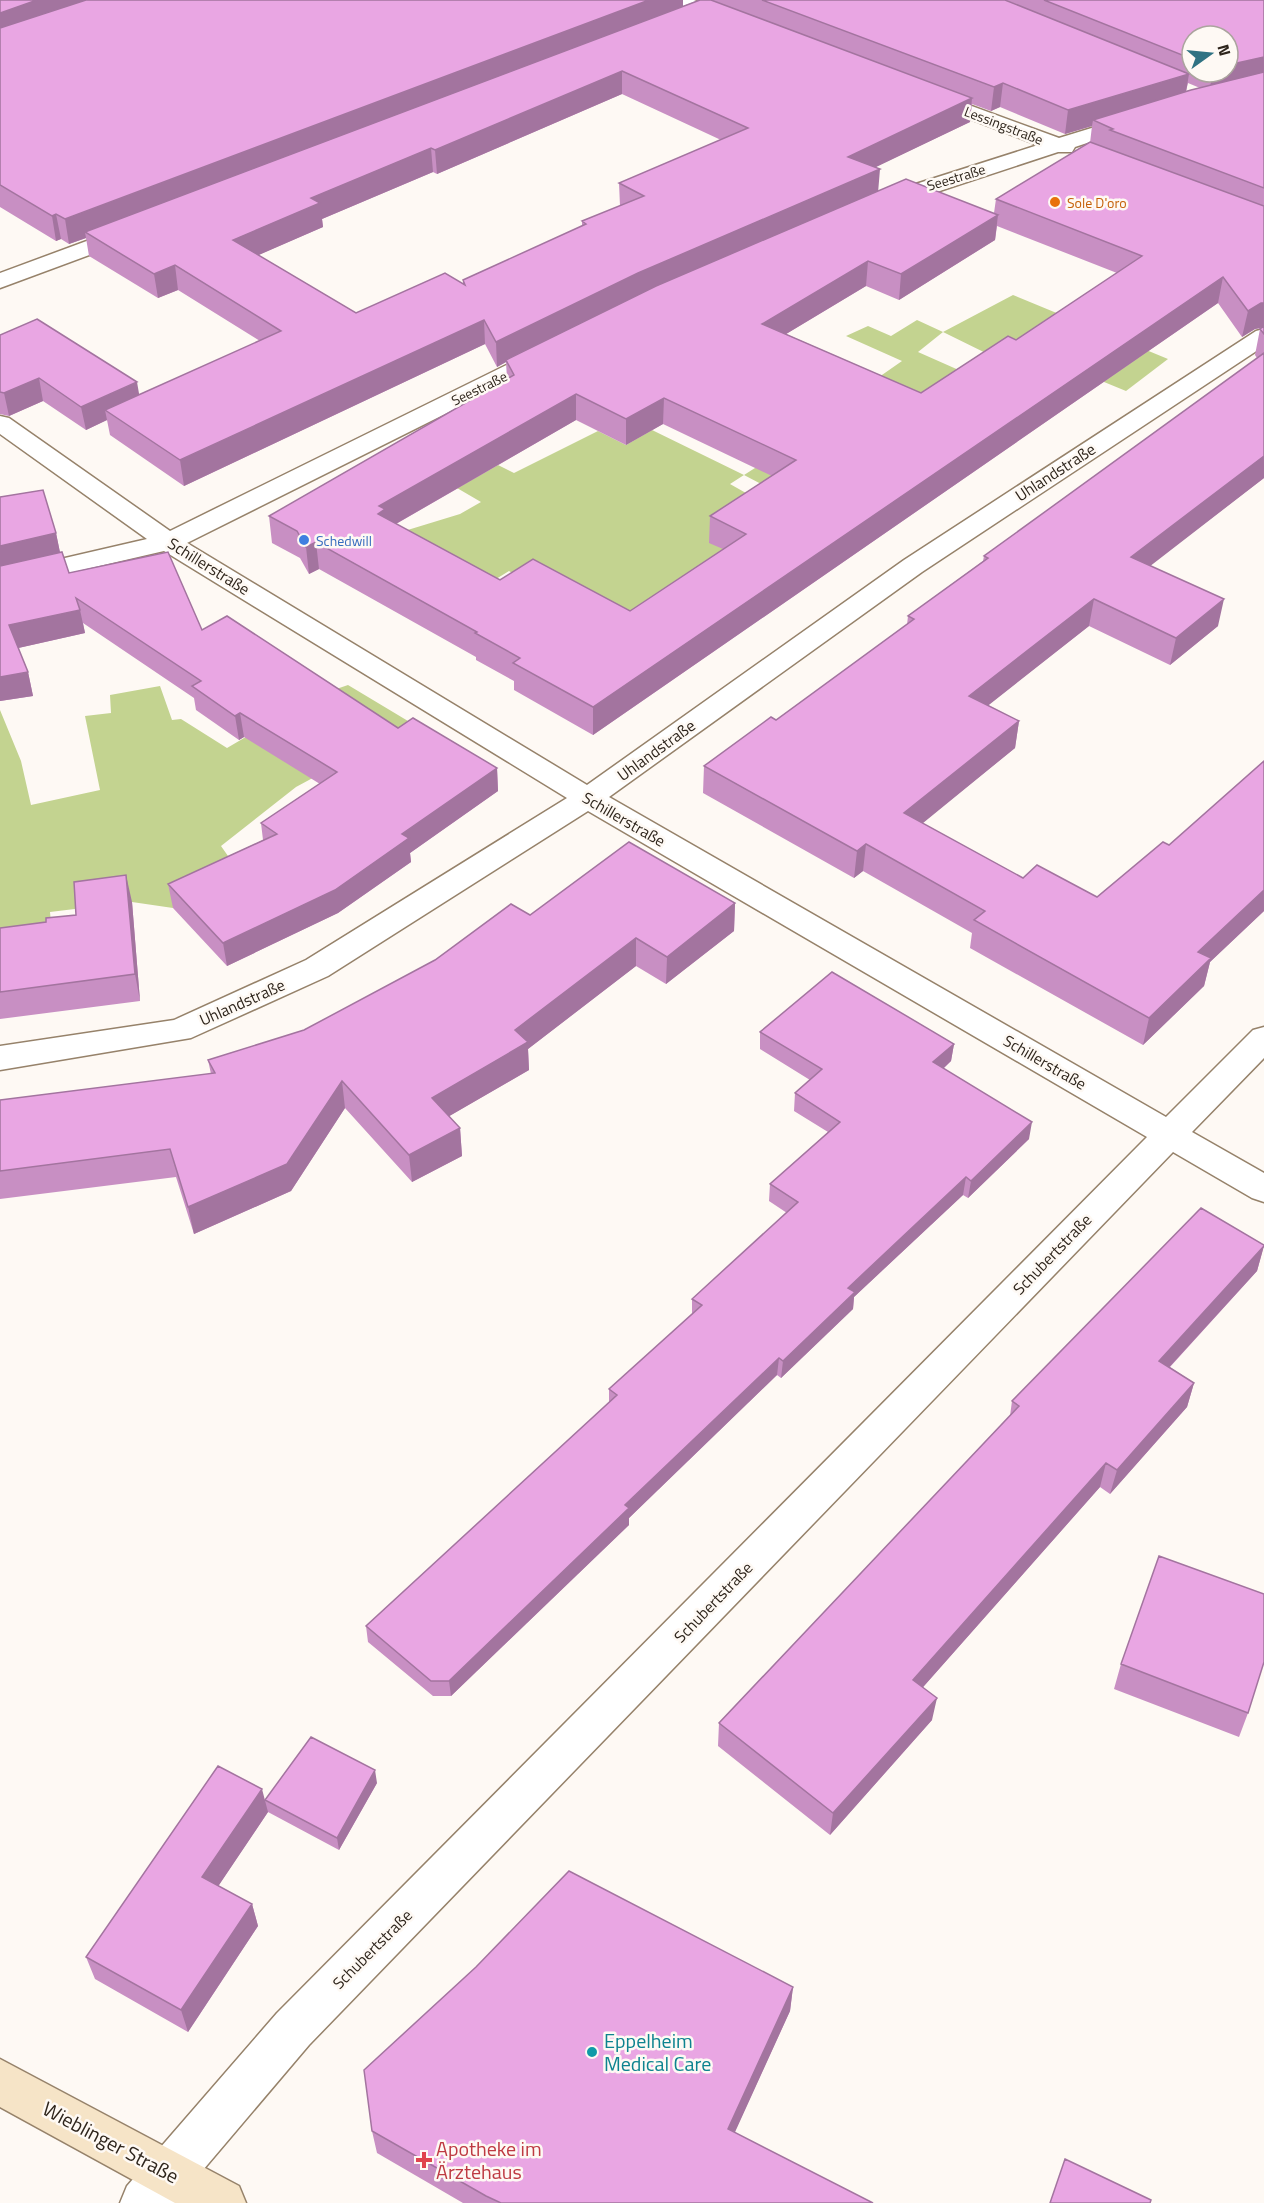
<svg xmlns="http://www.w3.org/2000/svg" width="1264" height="2203" viewBox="0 0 1264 2203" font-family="'Titillium Web',sans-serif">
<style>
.green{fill:#c3d390}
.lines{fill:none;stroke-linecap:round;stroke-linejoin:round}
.street-casing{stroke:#96826a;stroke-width:3}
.secondary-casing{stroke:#96826a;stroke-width:3}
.street{fill:#fff;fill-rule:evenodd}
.secondary{fill:#f6e4c7;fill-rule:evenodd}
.wall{fill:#c88fc3;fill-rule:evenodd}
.shaded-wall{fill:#a3749f}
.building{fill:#e9a6e3;stroke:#a3749f;stroke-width:1.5;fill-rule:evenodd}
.food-dot{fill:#e8710a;stroke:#fef9f4;stroke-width:2}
.shop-dot{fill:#3f7fe0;stroke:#fef9f4;stroke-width:2}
.culture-dot{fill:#0f9aa8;stroke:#fef9f4;stroke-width:2}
.health-dot{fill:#e0444e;stroke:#fef9f4;stroke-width:2}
.labels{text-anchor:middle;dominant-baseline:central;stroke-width:5;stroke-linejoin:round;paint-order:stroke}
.far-street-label{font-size:14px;fill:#2e251c;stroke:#fef9f4}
.far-food-label{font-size:14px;fill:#c56008;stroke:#fef9f4;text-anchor:start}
.far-shop-label{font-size:14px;fill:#366cbe;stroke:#fef9f4;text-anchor:start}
.street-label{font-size:16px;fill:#2e251c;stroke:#fef9f4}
.near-culture-label{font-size:20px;fill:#0d838f;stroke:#fef9f4;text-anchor:start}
.near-street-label{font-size:20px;fill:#2e251c;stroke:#fef9f4}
.near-health-label{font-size:20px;fill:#be3a42;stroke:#fef9f4;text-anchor:start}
</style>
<rect width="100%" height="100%" fill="#fef9f4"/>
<path class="green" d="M1013,295L1168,359L1126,391L1065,366L1004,362L943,332L918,352L979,379L836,523L744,475L730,484L767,505L744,560L645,627L534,586L509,571L475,592L388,536L460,514L481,502L457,488L498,465L514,473L598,431L626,445L652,430L744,475L816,429L859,391L902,361L846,336L868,326L891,336L917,320L943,332Z
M348,685L413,724L296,787L221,846L242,876L173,908L132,902L50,912L53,945L0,956V710L21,761L31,805L100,790L85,716L111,713L110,695L160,686L172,720L181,719L227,748L316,696Z"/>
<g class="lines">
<g class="street-casing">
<path id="street" d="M668,0H694L738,17L741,21L738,25H724L670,4Z
M928,90L1059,138L1134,115L1141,117L1144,121L1141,125L1075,147L1072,152H1058L891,207H875L872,202L875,197L1038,145L921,100L918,96L921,92Z
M130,225L138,227L141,232L138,237L0,288V273Z
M1264,329V346L922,572L609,797L1166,1117L1253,1030L1264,1027V1058L1192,1132L1264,1173V1202L1252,1198L1173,1152L309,2045L175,2203H120L127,2186L277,2013L1147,1137L588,811L328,976L191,1038L0,1070V1046L174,1020L306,960L567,798L164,551L0,589V573L147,539L0,434V416L9,418L170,531L539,349H555L559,354L555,359L187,543L587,785L904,560L1256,331Z"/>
</g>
<g class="secondary-casing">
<path id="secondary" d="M0,2059L239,2186L246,2203H175L0,2107Z"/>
</g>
<use href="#street" class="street"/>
<use href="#secondary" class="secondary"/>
</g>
<path class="wall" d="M0,0H683V6L699,0H1264V478L1150,565L1218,626L1170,665L1089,626L988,705L1019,721L1015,748L922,823L1023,878L1097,897L1169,845L1264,761V911L1210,962L1204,986L1143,1045L970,948L972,933L863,871L854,878L703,793L704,766L776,720L907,625L908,616L983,561L984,556L1257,358L1255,355L1260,329L1262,328L1255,329L1242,337L1218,303L593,735L514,690V681L476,660V657L319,569L309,574L300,558L272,543L269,516L507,379L506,362L497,367L485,344L184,486L110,435L107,420L86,430L43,401L9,416L0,414V335L139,395L260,341L178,290L158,298L89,256L86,238L69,244L61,239L56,241L0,207ZM1192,36L1228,72H1192ZM1188,83L1200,88L1186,91ZM622,94L721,140L619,183L620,206L582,221V226L463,280V283L356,313L258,255L323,227L322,219L433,172L437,174ZM972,104L991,111L1000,107L1065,134L1092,126L1090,143L996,199L994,213L878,191L875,167L970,122ZM997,226L1117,273L1016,340L921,393L786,334L866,286L899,300L995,240ZM576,420L626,445L663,424L772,476L710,516L709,543L723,549L630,611L500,580L396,524Z
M43,490L56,533L60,553L62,552L69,573L168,552L202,630L227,616L398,728L413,718L497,768L498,791L410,853L411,862L338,913L227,966L173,908L168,884L263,840L261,823L320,784L244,737L239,740L196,710L194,698L83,623L85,633L18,648L28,672L33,696L0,701V497Z
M132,902L140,1001L0,1019V928L46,922L76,915Z
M735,903L734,931L666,984L636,966L528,1049L529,1070L449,1116L460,1128L462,1156L412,1182L345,1108L291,1191L194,1234L176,1177L0,1199V1100L211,1074L208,1060L304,1030L530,915Z
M760,1032L954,1044L951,1061L943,1069L1029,1139L968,1198L963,1195L854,1297L853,1309L781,1378L777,1375L629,1518V1525L451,1696H433L368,1642L366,1626L609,1403V1389L692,1315V1299L787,1213L769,1201L770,1184L828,1132L794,1111L795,1093L810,1080L760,1049Z
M1264,1245L1257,1271L1170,1367L1194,1383L1187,1407L1110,1494L1100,1487L923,1687L932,1720L830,1835L718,1746L719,1723L1010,1416L1012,1401Z
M1121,1664L1248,1713L1239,1737L1114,1689Z
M377,1783L339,1850L268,1812L218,1886L252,1904L258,1926L188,2032L95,1979L86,1957L265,1800Z
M793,1987L790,2011L734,2133L873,2203H463L377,2153L372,2131Z"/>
<path class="shaded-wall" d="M37,0H109L0,38V13Z
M649,0H683V11L85,232L86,238L69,244L65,219Z
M1264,57V80L1209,92L1213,72H1228V65Z
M622,71V94L437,174L435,150Z
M1189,74L1185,98L1093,120L1092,126L1065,134L1068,110Z
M1003,83L1000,107L991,111L994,87Z
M972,98L970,122L847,181L848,157Z
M431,148L433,172L322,219L323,227L236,265L233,240L311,198Z
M880,169L878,193L506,360V362L497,367L496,342L638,273Z
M56,214L61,239L56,241L52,216Z
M998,215L995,240L899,300L901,274Z
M868,261L866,286L761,349L762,324Z
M175,265L178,290L158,298L154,274Z
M1223,277L1218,303L593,735V707Z
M1261,303H1264V327L1255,329L1242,337L1248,311Z
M484,320L485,344L184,486L180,460Z
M39,378L43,401L9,416L4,393Z
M137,382L141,405L105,410L107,420L86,430L81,407Z
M576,394V420L387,529L378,514L379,506Z
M664,398L663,424L626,445V419Z
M1264,456V478L1127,584L1131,557Z
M56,533L61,557L0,571V546Z
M316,542L319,569L309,574L306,547Z
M1094,599L1089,626L966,723L969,696Z
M1224,599L1218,626L1170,665L1176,638Z
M80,610L85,633L14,649L9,625Z
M28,672L33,696L0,701V677Z
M240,713L244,737L239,740L235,716Z
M1019,721L1015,748L901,841L904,813Z
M497,768L498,791L410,853L411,862L338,913L227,966L223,943L402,834Z
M866,844L863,871L854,878L857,851Z
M126,875L132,902L140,1001L135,974Z
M1264,890V911L1210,962L1204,986L1143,1045L1149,1018L1198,952Z
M735,903L734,931L666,984L667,957Z
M636,938V966L528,1049L529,1070L434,1125L432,1098L515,1030Z
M954,1044L951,1061L931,1080L933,1062Z
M342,1081L345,1108L291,1191L194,1234L188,1207Z
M1032,1122L1029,1139L968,1198L971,1181Z
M460,1128L462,1156L412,1182L409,1155Z
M966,1177L963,1195L854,1297L853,1309L781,1378L783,1361L848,1288Z
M1264,1246L1257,1271L1153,1385L1159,1361Z
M779,1358L777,1375L629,1518V1525L451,1696L449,1681L625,1505Z
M1194,1383L1187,1407L1110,1494L1117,1470Z
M1106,1463L1100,1487L909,1703L913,1680Z
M937,1698L932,1720L830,1835L833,1813Z
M375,1770L377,1783L339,1850L337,1838Z
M262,1789L268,1812L209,1900L202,1877Z
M252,1904L258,1926L188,2032L181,2010Z
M793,1987L790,2011L726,2152L728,2129Z"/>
<path class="building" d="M0,0H37L0,13Z
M86,0H649L65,219L56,214L52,216L0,185V28Z
M700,0H711L972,98L848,157L880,169L638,273L496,342L484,320L180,460L105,410L281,331L175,265L154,274L85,232ZM622,71L748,128L619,183L644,196L582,221L586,224L463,280L465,285L445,273L356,313L233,240L320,203L311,198L431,148L435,150Z
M762,0H1005L1189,74L1068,110L1003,83L994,87Z
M1044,0H1264V57L1228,65V36H1192V59Z
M1264,72V188L1110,130L1113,129L1093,120L1191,90Z
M1090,142L1264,206V303H1261L1248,311L1223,277L593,707L513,663L520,658L475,633L477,632L316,542L306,547L297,531L269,516L514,375L506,360L656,286L906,179L998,215L901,274L868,261L762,324L921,393L1008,336L1016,340L1142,256L996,199ZM576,394L626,419L664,398L796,460L710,516L746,534L630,611L533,559L500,580L378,514L385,509L379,506Z
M37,319L137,382L81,407L39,378L4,393L0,392V335Z
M1264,326V334L1260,329Z
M1264,353V456L1131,557L1224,599L1176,638L1094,599L969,696L1019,721L904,813L1023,878L1037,865L1097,897L1163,842L1169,845L1264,761V890L1198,952L1211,958L1149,1018L974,920L985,911L866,844L857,851L704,766L771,717L776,720L914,619L908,616L988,558L984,556Z
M43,490L56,533L0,546V497Z
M62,552L69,573L168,552L202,630L227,616L398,728L413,718L497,768L402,834L409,838L335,890L223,943L168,884L277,834L261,823L337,772L240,713L235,716L192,686L201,681L76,598L80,610L9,625L28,672L0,677V566Z
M629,842L735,903L667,957L636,938L515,1030L528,1042L432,1098L460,1128L409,1155L342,1081L287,1164L188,1207L170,1149L0,1171V1100L215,1073L208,1060L304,1030L435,960L511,904L530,915Z
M126,875L135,974L0,992V928L46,922V918L76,915L74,882Z
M832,972L954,1044L933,1062L1032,1122L971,1181L966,1177L848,1288L855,1292L783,1361L779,1358L625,1505L629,1508L449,1681H431L366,1626L617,1395L609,1389L702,1305L692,1299L798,1202L770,1184L840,1122L795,1093L822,1069L760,1032Z
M1201,1208L1264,1245V1246L1159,1361L1194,1383L1117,1470L1106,1463L913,1680L937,1698L833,1813L719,1723L1019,1406L1012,1401Z
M1159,1556L1264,1594V1662L1248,1713L1121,1664Z
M311,1737L375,1770L337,1838L265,1800Z
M218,1766L262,1789L202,1877L252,1904L181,2010L86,1957Z
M569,1871L793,1987L728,2129L873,2203H501L486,2196L372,2131L364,2070L476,1967Z
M1065,2159L1151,2200L1150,2203H1050Z"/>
<circle class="food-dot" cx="1055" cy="202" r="6"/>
<circle class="shop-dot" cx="304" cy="540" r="6"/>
<circle class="culture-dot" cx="592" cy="2052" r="6"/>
<path class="health-dot" d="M421 2151h6v6h6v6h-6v6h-6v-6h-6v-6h6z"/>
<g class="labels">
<g class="far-street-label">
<text transform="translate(1004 125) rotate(21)">Lessingstraße</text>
<text transform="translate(956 177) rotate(-17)">Seestraße</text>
<text transform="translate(479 388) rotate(-26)">Seestraße</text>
</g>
<g class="far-food-label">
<text x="1067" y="202">Sole D'oro</text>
</g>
<g class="far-shop-label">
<text x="316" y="540">Schedwill</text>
</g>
<g class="street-label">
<text transform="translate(1055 472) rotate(-33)">Uhlandstraße</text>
<text transform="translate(209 566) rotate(32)">Schillerstraße</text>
<text transform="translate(656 750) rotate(-36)">Uhlandstraße</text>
<text transform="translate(624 819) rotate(30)">Schillerstraße</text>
<text transform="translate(242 1002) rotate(-24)">Uhlandstraße</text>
<text transform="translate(1045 1062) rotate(30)">Schillerstraße</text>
<text transform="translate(1052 1254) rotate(-46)">Schubertstraße</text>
<text transform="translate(713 1602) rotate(-46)">Schubertstraße</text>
<text transform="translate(372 1949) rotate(-45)">Schubertstraße</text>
</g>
<g class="near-culture-label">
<text x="604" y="2040">Eppelheim<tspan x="604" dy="23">Medical Care</tspan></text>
</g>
<g class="near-street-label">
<text transform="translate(111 2142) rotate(28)">Wieblinger Straße</text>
</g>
<g class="near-health-label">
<text x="436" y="2148">Apotheke im<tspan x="436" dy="23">Ärztehaus</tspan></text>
</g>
</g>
<g transform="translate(1210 54) rotate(75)"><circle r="28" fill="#fef9f4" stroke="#aba49e" stroke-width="1.5"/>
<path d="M0-4.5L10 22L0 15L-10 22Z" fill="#2f7283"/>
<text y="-9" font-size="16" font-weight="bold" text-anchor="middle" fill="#2e251c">N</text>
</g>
</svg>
